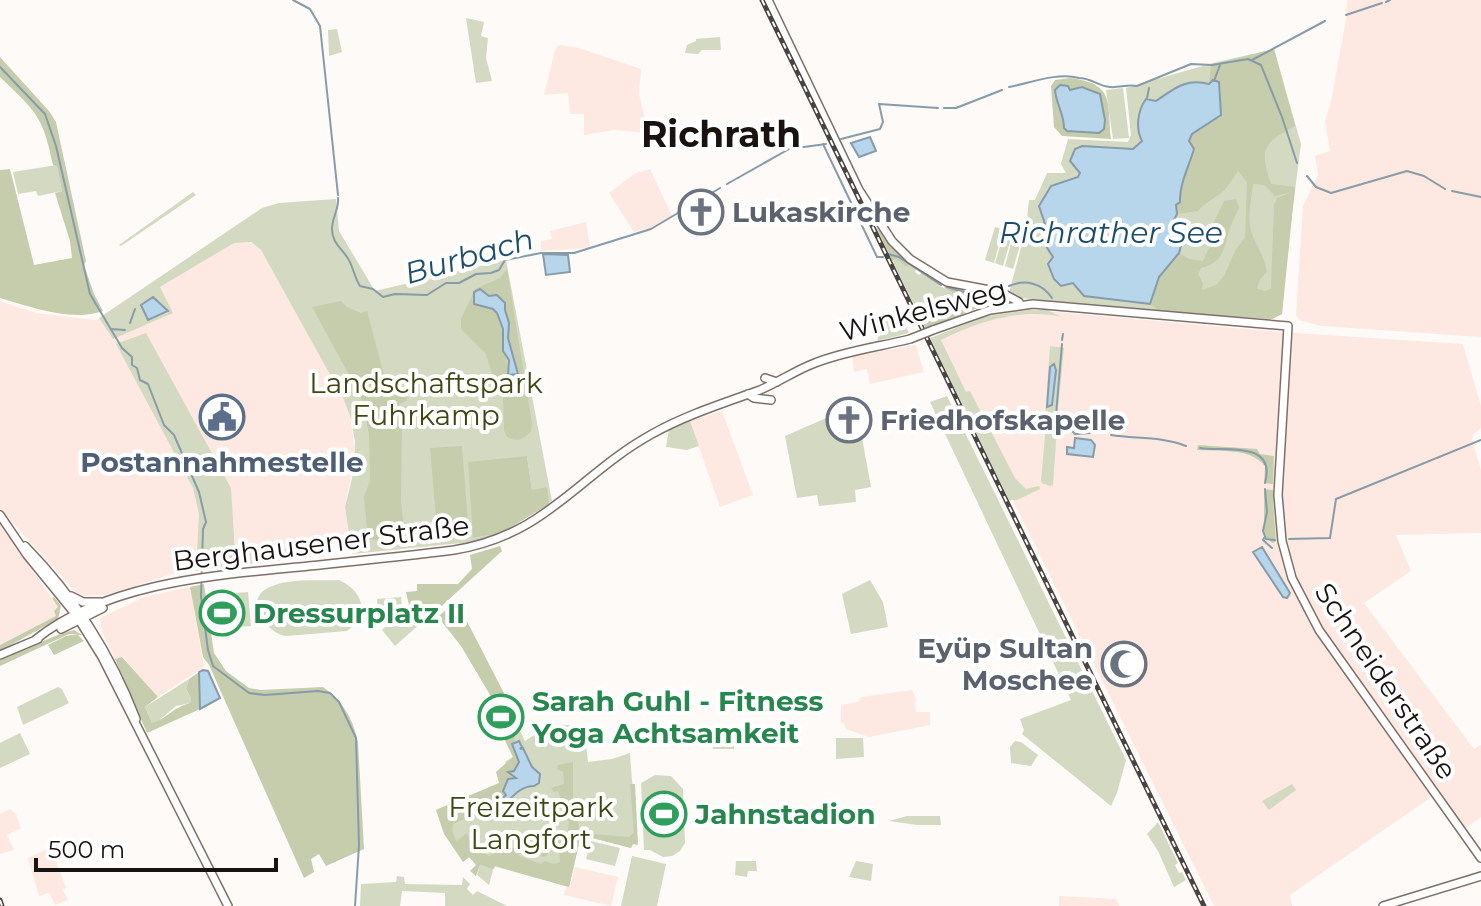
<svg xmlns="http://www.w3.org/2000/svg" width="1481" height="906" viewBox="0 0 1481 906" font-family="Montserrat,sans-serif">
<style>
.built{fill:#fde9e1}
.green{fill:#d3dac1;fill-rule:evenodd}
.forest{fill:#c5cdad;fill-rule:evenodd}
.water{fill:#b7d5eb;stroke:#879ba9;stroke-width:2}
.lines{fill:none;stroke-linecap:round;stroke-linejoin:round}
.stream{stroke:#879ba9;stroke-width:2}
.major-casing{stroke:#7e7069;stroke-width:10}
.major{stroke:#fff;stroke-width:7}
.rail-casing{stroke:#494442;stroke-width:5}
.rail{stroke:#fff;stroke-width:2;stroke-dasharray:6;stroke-linecap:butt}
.major-bridge-casing{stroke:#7e7069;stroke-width:10;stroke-linecap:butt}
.major-bridge{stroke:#fff;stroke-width:7}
.labels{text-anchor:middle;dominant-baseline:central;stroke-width:8;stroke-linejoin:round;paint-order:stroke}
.worship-label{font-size:28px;font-weight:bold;fill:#5b616d;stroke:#fff;text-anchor:start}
.street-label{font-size:28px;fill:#181310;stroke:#fff}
.park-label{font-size:28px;fill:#3e4714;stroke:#fff}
.service-label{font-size:28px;font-weight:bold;fill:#4e5e75;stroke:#fff}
.leisure-label{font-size:28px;font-weight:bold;fill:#27864d;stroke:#fff;text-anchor:start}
.water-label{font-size:30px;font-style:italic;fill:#1c4d6c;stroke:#fff}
.district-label{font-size:36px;font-weight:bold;fill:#181310;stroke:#fff}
</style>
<rect width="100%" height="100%" fill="#fdfaf8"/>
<path class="built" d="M1347,0H1481V337L1322,326L1299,320L1296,315L1303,206L1318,175L1315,156L1330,151L1325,122L1332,97L1346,19Z
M559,45L579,48L641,69L639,94L648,133L614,130L584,135V114H570L568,93L544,95L555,50Z
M650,169L672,216L651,228L634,232L609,193L634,174Z
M586,222L590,248L541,251V241L552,239L550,231Z
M248,241L261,250L344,400L351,419L355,455L345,507L350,542L235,554L106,595L85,596L77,593L0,509V301L36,313L95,320L118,312L234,243Z
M1023,309L1281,332L1463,344L1481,406V428L1474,434L1472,440L1481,470V533L1396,535L1411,571L1364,603L1474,749L1481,745V817L1464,829L1437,793L1290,895L1292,906H1214L933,340L966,322L988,315Z
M916,345L924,372L870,384L867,369L854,372L852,356Z
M722,411L753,495L720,507L690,421Z
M0,524L58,607L55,611L57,616L0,645Z
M190,587L204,667L158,697L123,657L115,659L102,632L100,618L144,597Z
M912,690L917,701L915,702L916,712H930V725L869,737L846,729L844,723H841V705L858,702L862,697Z
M10,809L16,814L21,828L7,835L14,850L0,854V814Z
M51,847L66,888L63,890L68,900L55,905L49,893L39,896L28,858Z
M575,867L618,877L611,906L564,895L566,887H570Z
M1059,896L1116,899L1119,906H1059Z"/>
<path class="green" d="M466,18L484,22L481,36L488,38L486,58L492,81L476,83Z
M337,29L342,52L329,56L328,30Z
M720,37L721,50H702L698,54L685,53L687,45L696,41V39Z
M1274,49L1301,144L1287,254L1282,314L1272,319L1197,315L1021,298L1009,293L1026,229L1029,200H1035L1047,173H1066L1061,164L1068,139L1128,142L1131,135L1126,88L1213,63ZM1209,84L1174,217L1172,224L1180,237L1048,264L1053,257L1046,246L1049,236L1039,206L1051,186L1078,177L1081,173L1070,160L1075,149L1082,146L1133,150L1142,141C1137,126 1136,110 1147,98L1156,101Z
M1123,88L1129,138L1113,139L1106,90Z
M57,165L62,191L38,196L36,191L18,194L13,172Z
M193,192L196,195L121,246L119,245Z
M336,199L339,231L375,291L506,260L552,501L503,533L471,542L352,554L345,507L354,470L355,442L351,419L344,400L261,250L251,242L234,243L160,287L173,313L113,339L99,318L262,208L279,203ZM153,297L165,307L168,313L148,320ZM527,456L532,491L549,504L503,532Z
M995,227L1003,229L994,263L985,260Z
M1005,230L1013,232L1003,266L995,263Z
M1014,232L1023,235L1013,269L1005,266Z
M895,259L911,263L917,268L915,272L919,275L923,271L941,282L940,286L967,301V304L926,320L913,303L893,262Z
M1028,310H1047L1062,317C1019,308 979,321 941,340L966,392L970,391L1015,478L1026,489L1039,486L1040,489L1017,500H1009L930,338L987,316Z
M899,313L909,333L878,341L875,316Z
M146,333L231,488L235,553L287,548L288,554L283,560L196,571L199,514L193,488L116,344Z
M1050,346L1064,348L1057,419L1045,416Z
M947,396L1126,760L1117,793L1111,806L1022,734L1024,730L1020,719L1071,700L930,402Z
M856,405L871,487L855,490L856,502L819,506L817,495L797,498L785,436Z
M690,421L699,446L687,450L666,447L669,429Z
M1046,426L1057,428L1053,485L1050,486L1042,483L1041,480Z
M339,580C363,591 371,614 347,631L286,636C266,633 241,599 270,587C289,578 318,581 339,580Z
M870,580L883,602L888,627L851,634L842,594Z
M248,592L251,626L239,627L236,593Z
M401,597L402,610H408L421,623L395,646L382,630L388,624L380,615L381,611H378L377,599Z
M189,679L186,689L191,698L190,703L176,706L156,723H152L145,707Z
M58,687L62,689L69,703L23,725L17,707Z
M551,724L584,726L588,762L612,759L630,753L636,834L631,848L581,835L569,887L494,866L489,885L477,875L480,865L488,867L469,857L463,862L436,810L499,783L506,761L513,757L504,738L511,734L512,731L518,727L525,741Z
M735,731L734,749H713L712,735L715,732Z
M20,733L30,754L0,768V743Z
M836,738H863L864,757L836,759Z
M1015,741L1021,742L1038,755L1031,766L1011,763L1010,747Z
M655,775L671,776L683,789L685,843L680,851L672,856L663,857L650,850H644L641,783Z
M1292,784L1296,790L1269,810L1262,801Z
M907,816H940L941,825H917L889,821Z
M1158,822L1178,863L1175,865L1179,873L1182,872L1186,880L1174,887L1158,851L1147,834Z
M591,841L620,848L615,866L586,859Z
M632,856L666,864L657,906H621Z
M736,861H756L757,871H748L747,877L735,875Z
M856,861L873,864L871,881L849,877Z
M397,876L404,877L405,884L462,885L463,877L470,884L467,889L473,895L477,891L507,906H445V893L402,891L400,906H360L361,884L396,882Z"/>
<path class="forest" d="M1274,49L1295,126C1263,143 1259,149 1271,184L1295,187L1282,314L1272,319L1159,311L1150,304L1159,277L1179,253L1189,259L1203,261L1209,248L1211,228L1224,201L1236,199L1239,208C1235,217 1230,225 1228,234C1224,252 1221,263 1201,268L1198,274L1203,283L1202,290L1216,285L1224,276L1236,249L1245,238L1247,182L1238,171C1233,178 1228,188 1221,193C1212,200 1206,202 1198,211L1177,214L1176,205L1194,149L1189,142L1192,134L1218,118L1221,104V90L1209,84L1211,65ZM1253,184L1264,185L1275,196L1293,192L1277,198L1274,205L1271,288L1266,291L1257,289L1260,279L1267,272C1264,254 1255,245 1251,230C1247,216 1252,198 1253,184Z
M0,57L49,111L56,122L86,261L84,265L94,294L103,311C71,322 31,307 0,298V170L10,169L34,265L72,258L70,241L55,193L62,191L57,166L53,165C43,115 35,111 0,77Z
M1070,78C1115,84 1107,101 1111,139L1062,136L1054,127L1051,86L1055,80Z
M876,227L911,263L907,267L896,259L892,261Z
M507,269L532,423L531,431C523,440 518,442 507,437L504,430L503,396L495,385L486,354L461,329V319L475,289L500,278ZM480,289L505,310L509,323L508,338L518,373L507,371C508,362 501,313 493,309C488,306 479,306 474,303L472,299Z
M948,285L992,294L997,300L926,329L913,303L929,321L967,304V301L944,288Z
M341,301L347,307L361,313L367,311L388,390L405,392L407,400L379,416L383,430L402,418L401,500L405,544L368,539L364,496L370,481L369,434L360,395L312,307Z
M1198,445L1257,449L1260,454L1274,456L1273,484L1264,483L1265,466C1249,447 1220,452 1197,450Z
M462,446L469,534L438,540L430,448Z
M527,456L532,490L547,487L549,504L503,532L473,538L468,462Z
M1264,489L1273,490C1273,508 1275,524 1276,542L1272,543L1264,535Z
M500,546L502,551L423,623L410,609L406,592L417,591V584H458L472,569L470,555Z
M204,584L214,653L226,671L249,688L261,690L323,687C343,701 353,719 358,742L364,849L326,866L319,854L311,859L314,872L304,878L209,665L203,657L190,587Z
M54,597L61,606L58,619L0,651V645L56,616L54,611L58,607L52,598Z
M456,600L507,699L496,705L461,646L438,617Z
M74,630L82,635H78L84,641L54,655L48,645L66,636L78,634H69L0,666V660L62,633Z
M122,657L158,697L145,707L152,723C165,720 173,707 190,703L191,698L186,689L189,679L199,672L200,709L147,733L115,659Z
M513,730L515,743L512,745L519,762L512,772L516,778L507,782L503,791L506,795L498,802L483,801L463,806L468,811V817L453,824L452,830L456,841L467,833L473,849L489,856L507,847L518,849L519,856L541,864L545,861L554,864L560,862L559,850L552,851L544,857L535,854L556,835L567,834L569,823L558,791L554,792L551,788L564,784L563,772L557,769L558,765L573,762V804L581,833L629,837L634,832L630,784H635L638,845L633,844L631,848L581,835L569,887L495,866L494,869L480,865L476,876L470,871L476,865L469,857L463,862L444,834L436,810L499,783L496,772L513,757L504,738Z"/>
<path class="water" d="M1213,80L1219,82L1221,115L1192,134L1189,141L1194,149C1189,166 1179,185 1180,202L1176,205L1177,214L1172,224L1182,242L1179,253L1159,277L1150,304L1084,296L1073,283L1061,286L1054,279L1048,264L1053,257L1046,246L1049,236L1039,206L1051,186L1078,177L1080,173L1070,161L1075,149L1082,146L1133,149L1142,141C1135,128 1138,110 1146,99L1156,101C1175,88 1186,78 1209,84Z
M1060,85L1068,86L1070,90L1082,87L1100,94L1105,120L1104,129L1099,133L1067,131L1064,128C1064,113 1056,104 1055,90Z
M870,137L876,151L859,157L851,143Z
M543,254L568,255L570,272L546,275Z
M480,289L489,296L497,295L505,303V310L509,323L508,338L518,374L508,375L509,360L503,351V329L497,313L493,309L474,304V292Z
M153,297L168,311L148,320L141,305Z
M1054,364L1056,370L1052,405L1047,407L1050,367Z
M1075,438L1091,440L1095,445L1093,457L1067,454V447L1074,448Z
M1262,547L1290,593L1287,598L1283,597L1253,552Z
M203,670L208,671L220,698L200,709L199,672Z
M519,741L522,747L520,749L523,748L532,767L540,774L539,783L534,786C519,786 512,798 501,808L479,805L478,802H498L506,795L503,791L508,779L516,778L508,772L514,771L519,762L512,744Z"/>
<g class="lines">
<path class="stream" d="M293,0L310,9L320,26L338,195
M1386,2L1390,0
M1346,15L1382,3
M1252,60L1325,21
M0,67L45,114L56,146L90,294L122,348L132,357V365L137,368L140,380L148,384L164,425L174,435L199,492L206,522L203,529L201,596L208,650L213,666L249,693L265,695L318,691L330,693L339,702L356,738L359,845L355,906
M1214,81L1220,65
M1009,87C1030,83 1058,72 1079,78C1092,78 1097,86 1110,87C1119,88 1127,84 1137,86L1191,64L1212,65L1248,59L1261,65L1282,117L1297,163
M1147,98L1149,88
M944,108H956L1002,90
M841,139L880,129L883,122L879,104L938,108
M823,144L877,257H883
M1307,176L1316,187L1331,193L1407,171L1424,176L1445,189
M727,184L789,149L826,144
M1452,191L1481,197
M338,198C339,210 332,217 332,229C332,242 340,247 347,257C353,265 354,277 360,286L373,289L383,297L395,294L427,295L446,283H459L476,274L491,273L499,270L505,260L541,253H574L651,229L720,188
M888,254L899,257L941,285
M1009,286C1025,279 1042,283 1052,298
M947,287L967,293
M971,294L991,297
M130,323L135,309
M111,329L125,330
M1062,340L1063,334
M1056,415L1062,344
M1069,428L1075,434L1091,433
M1111,435C1136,439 1161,436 1186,446
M1200,448C1224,452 1277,440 1265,483
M1265,489L1267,512L1263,531L1266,539L1275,540
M1264,538L1263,540L1272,548
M1289,539L1330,538L1336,499L1481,440"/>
<g class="major-casing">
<path id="major" d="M768,0L859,190L892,241L910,259L947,282L995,291L999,295L1002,307
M995,289L1019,302
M933,330L990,310L1033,304L1288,326L1278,495L1282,541L1292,578L1319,630L1481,858
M765,378L777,382
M748,394L754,398L771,400
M0,515L27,555L76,615L102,657L228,906
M25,546C74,596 111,654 136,719
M71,596L83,602H101
M61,629L103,608
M35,640C108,581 220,575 309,566C357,561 406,556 454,550C547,535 578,475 652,434C686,415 724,403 760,390C779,382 796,370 815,363C845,351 878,347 910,339
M0,655L38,639
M1383,906L1481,876"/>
</g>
<use href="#major" class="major"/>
<g class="rail-casing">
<path id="rail" d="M762,0L1204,906
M0,900L2,906"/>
</g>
<use href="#rail" class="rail"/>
<g class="major-bridge-casing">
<path id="major-bridge" d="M910,339L933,330"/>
</g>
<use href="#major-bridge" class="major-bridge"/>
</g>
<defs>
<g id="church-ring" transform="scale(2.3)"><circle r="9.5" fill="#fff" stroke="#6b7280" stroke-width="1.5"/><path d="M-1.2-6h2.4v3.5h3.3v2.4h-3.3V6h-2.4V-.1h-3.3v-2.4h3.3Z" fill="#6b7280"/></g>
<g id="civic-ring" transform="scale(2.3)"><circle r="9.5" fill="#fff" stroke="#5c6f8a" stroke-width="1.5"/><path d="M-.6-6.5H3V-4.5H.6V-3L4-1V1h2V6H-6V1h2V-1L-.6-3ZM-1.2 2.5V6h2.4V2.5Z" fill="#5c6f8a"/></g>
<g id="stadium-ring" transform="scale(2.3)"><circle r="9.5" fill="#fff" stroke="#2e9e5b" stroke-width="1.5"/><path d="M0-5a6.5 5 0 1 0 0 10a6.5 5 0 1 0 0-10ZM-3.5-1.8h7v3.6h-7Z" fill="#2e9e5b"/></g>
<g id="mosque-ring" transform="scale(2.3)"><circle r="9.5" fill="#fff" stroke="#6b7280" stroke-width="1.5"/><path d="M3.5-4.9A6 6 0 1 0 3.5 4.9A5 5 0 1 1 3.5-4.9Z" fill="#6b7280"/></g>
</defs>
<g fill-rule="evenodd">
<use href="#church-ring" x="701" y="212"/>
<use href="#civic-ring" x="222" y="417"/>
<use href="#church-ring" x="849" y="420"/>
<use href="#stadium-ring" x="222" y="613"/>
<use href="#mosque-ring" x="1124" y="664"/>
<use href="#stadium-ring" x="501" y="717"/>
<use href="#stadium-ring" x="664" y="814"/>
</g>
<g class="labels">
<g class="worship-label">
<text x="732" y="212">Lukaskirche</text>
<text x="880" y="420">Friedhofskapelle</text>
<text x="1093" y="648" text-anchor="end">Eyüp Sultan<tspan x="1093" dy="32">Moschee</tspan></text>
</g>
<g class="street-label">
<text transform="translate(923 310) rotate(-15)">Winkelsweg</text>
<text transform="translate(321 543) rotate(-7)">Berghausener Straße</text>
<text transform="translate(1386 681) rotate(56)">Schneiderstraße</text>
</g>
<g class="park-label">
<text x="426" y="383">Landschaftspark<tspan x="426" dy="32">Fuhrkamp</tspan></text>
<text x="531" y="807">Freizeitpark<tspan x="531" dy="32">Langfort</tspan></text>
</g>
<g class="service-label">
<text x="222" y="462">Postannahmestelle</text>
</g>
<g class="leisure-label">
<text x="253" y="613">Dressurplatz II</text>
<text x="532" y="701">Sarah Guhl - Fitness<tspan x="532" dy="32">Yoga Achtsamkeit</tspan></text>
<text x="695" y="814">Jahnstadion</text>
</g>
<g class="water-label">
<text x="1111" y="232">Richrather See</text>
<text transform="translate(469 256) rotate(-16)">Burbach</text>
</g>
<g class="district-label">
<text x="721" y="134">Richrath</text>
</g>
</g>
<path d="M36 858v12h240v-12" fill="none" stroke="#181310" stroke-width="4"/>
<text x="48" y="858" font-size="24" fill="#181310" stroke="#ffffff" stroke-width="6" paint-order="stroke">500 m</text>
</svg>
